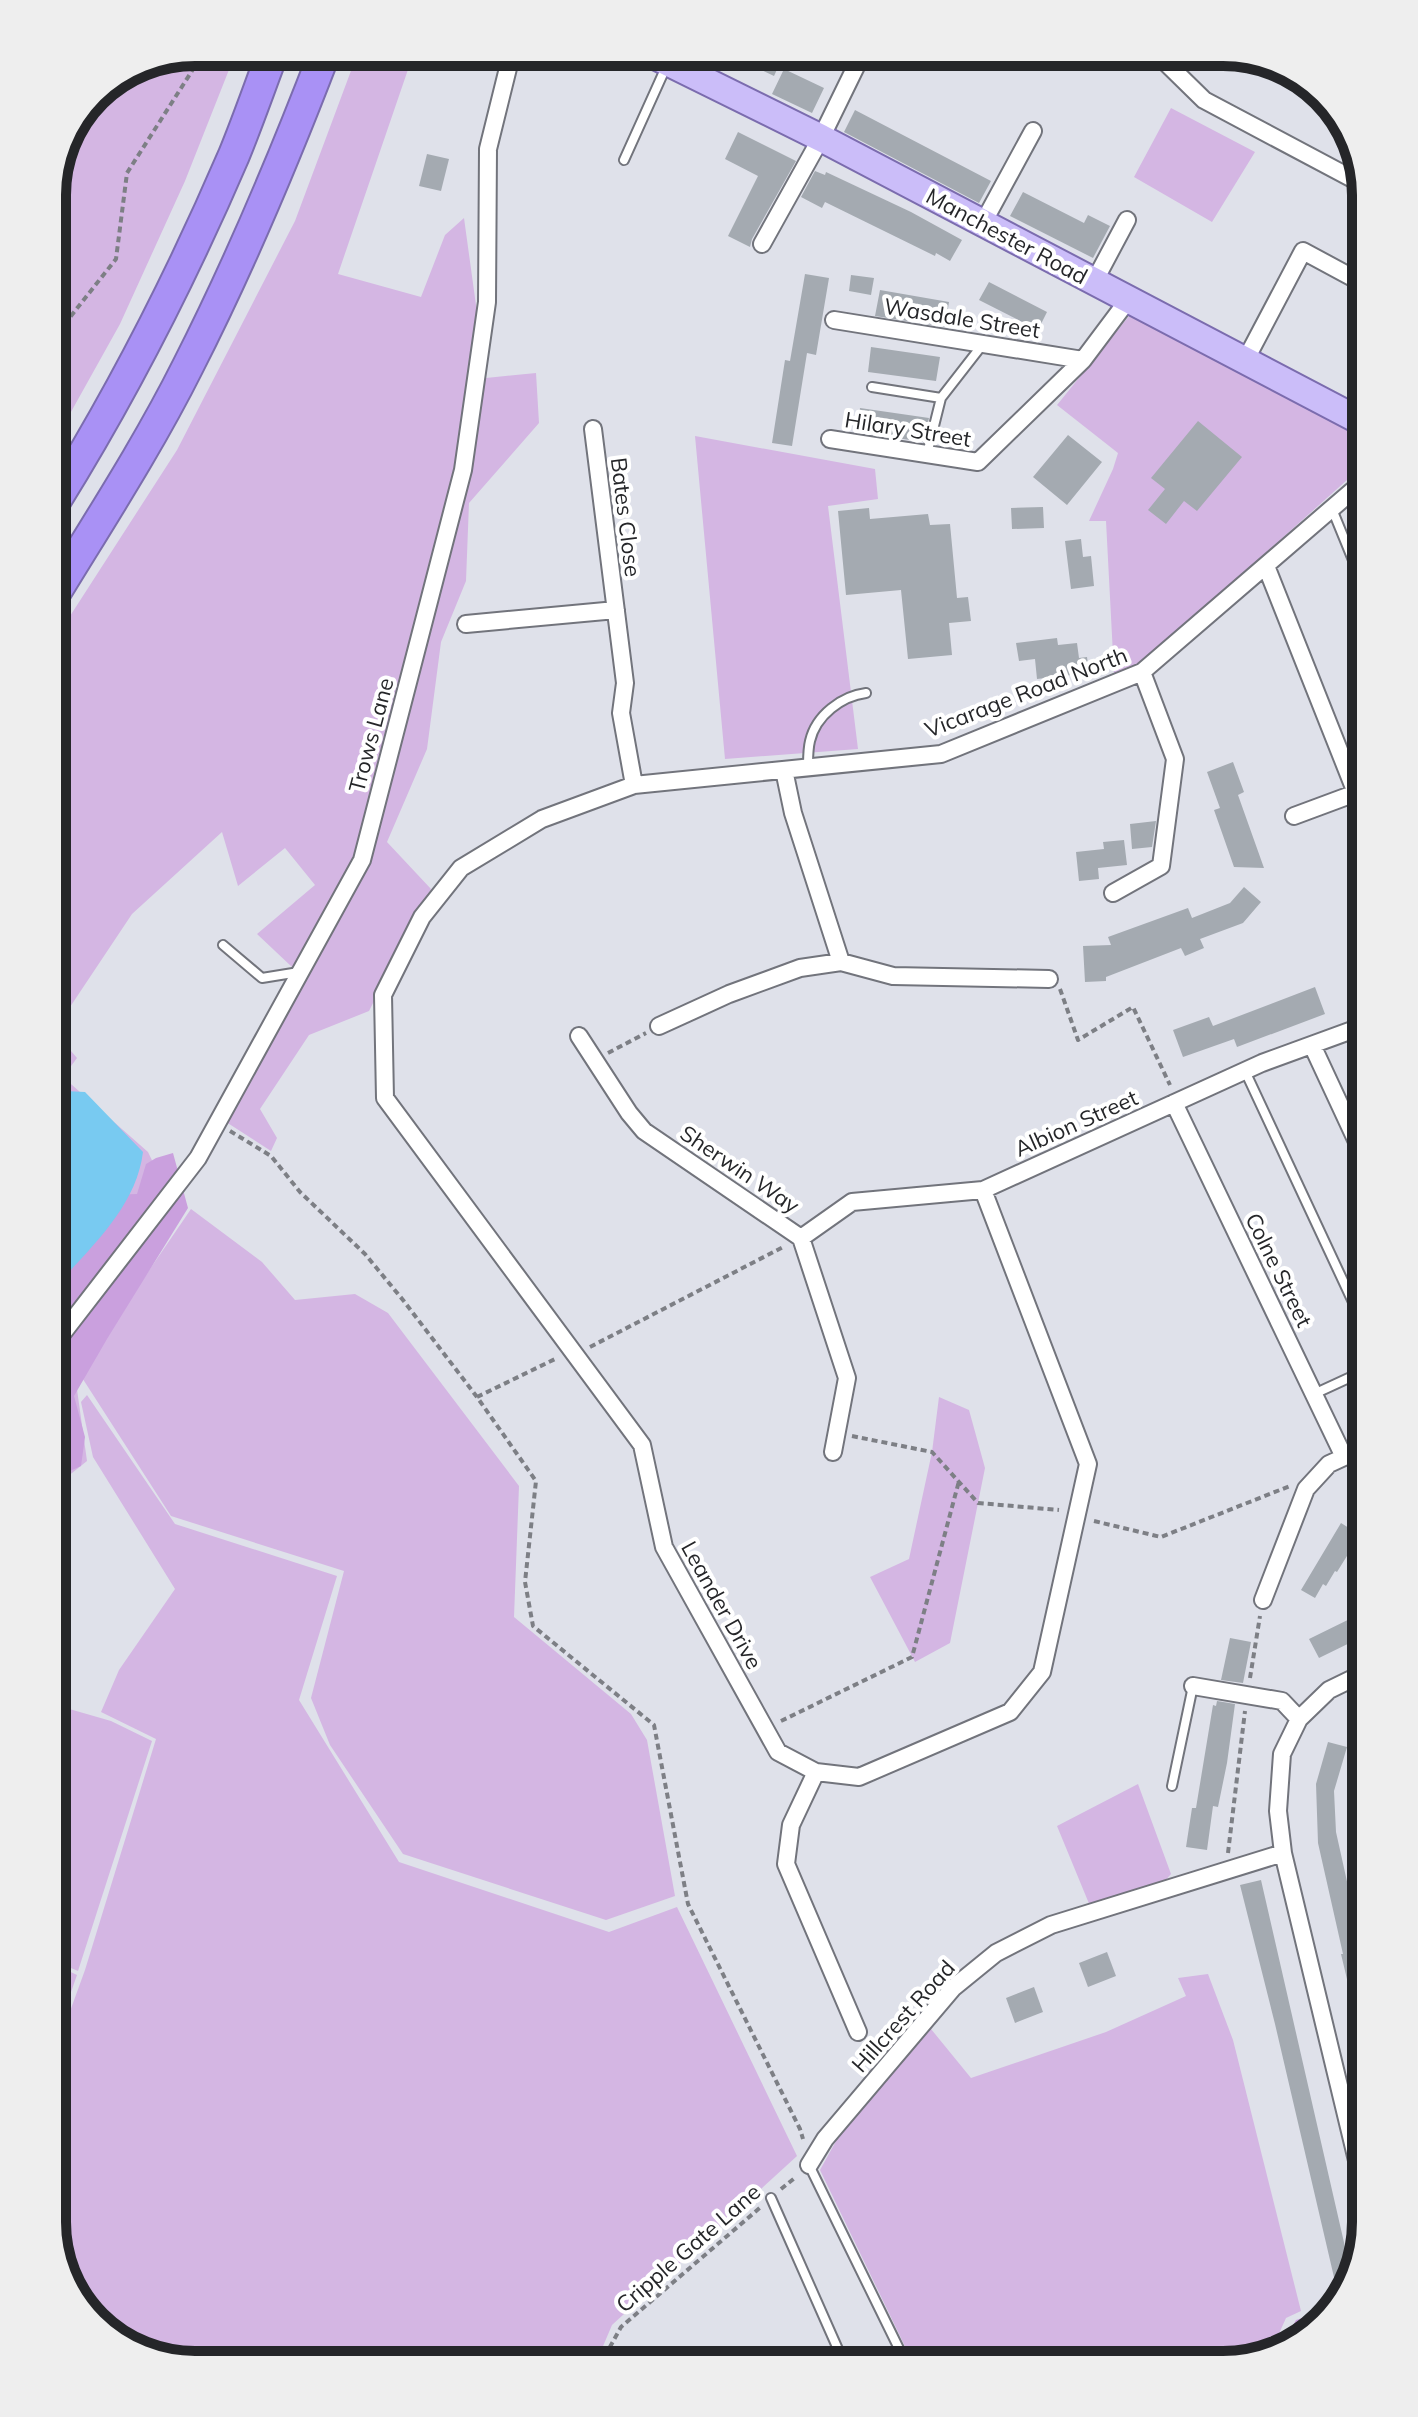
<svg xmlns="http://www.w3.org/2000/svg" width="1418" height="2417" viewBox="0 0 1418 2417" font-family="Mulish,sans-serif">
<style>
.green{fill:#d4b6e3}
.forest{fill:#caa0de}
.water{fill:#78caf1}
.building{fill:#a4aab1}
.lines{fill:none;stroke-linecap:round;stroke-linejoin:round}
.lane-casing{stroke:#72747c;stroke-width:12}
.street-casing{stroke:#72747c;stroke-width:20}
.primary-casing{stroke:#7b6cae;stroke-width:30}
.highway-casing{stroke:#7b6cae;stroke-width:34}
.path{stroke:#7d7f85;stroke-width:4;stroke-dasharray:6 4;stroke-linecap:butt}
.lane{stroke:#fff;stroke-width:8}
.street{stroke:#fff;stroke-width:16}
.primary{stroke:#cbbdf9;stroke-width:26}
.highway{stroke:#a991f5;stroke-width:30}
.labels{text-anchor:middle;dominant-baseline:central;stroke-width:8;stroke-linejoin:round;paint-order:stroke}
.street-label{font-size:22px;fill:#252629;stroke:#fff}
.rim{fill:none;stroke:#252629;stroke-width:10}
</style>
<rect width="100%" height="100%" fill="#dfe1ea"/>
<path class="green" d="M195,52H236L185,181L120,324L52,446V186L94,93L140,63Z
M358,52H414L338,274L421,297L445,235L464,218L486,378L536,373L539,423L469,503L466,581L441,642L427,749L387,842L431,889L369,1011L309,1035L260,1109L277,1138L271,1151L223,1120L292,967L257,934L315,885L285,848L238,886L222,832L132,914L54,1031L77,1058L63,1077L148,1152L161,1179L74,1368L87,1461L52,1489V644L177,450L295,221Z
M1171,108L1255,152L1212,222L1134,177Z
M1134,310L1366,431V463L1137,668L1114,674L1106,521H1089L1113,469L1118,453L1057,405Z
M695,436L875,469L878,499L828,506L858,749L725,759Z
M191,1209L262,1262L295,1300L355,1294L388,1313L519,1486L514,1617L631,1714L647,1740L675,1896L606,1920L403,1854L330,1745L311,1698L344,1571L171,1516L79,1373Z
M87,1395L175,1524L337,1576L299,1700L399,1862L609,1932L677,1907L797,2156L612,2325L595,2365H186L116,2341L67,2285L52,2222V2061L85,1970L156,1739L101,1712L119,1670L175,1589L93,1457L81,1402Z
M939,1397L969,1410L985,1468L950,1643L915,1662L870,1577L909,1559L932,1452Z
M52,1704L111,1721L152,1741L78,1971L52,1960Z
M1138,1784L1171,1874L1164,1882L1090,1906L1057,1826Z
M52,1963L77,1975L52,2046Z
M1208,1974L1233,2040L1301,2311L1286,2318L1272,2349L1216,2365H914L820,2170L840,2134L931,2029L971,2078L1106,2032L1186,1996L1178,1978Z"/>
<path class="forest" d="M173,1153L188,1208L107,1339L74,1396L85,1437L81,1466L52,1479V1260L110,1195L137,1194L146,1164L156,1158Z
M1330,2309V2312L1286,2350L1237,2362L1279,2351L1296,2320Z"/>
<path class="water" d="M65,1091L85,1092L143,1152C136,1209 88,1249 52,1291V1098Z"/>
<path class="building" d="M723,52H785L774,76Z
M784,69L824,88L812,113L772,94Z
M855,110L991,181L979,203L844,132Z
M738,132L796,161L752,239L750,247L728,236L758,176L725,159Z
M427,154L449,159L441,191L419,186Z
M815,171L825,175L826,172L911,212L962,240L950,261L936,253L935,256L825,202L822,208L801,197Z
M1023,192L1084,223L1088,215L1110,226L1093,258L1010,216Z
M805,274L829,278L816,355L807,353L792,446L772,443L785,360L790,361Z
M851,275L874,278L871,295L849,291Z
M989,282L1047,312L1038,330L979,300Z
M880,290L949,302L945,327L875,316Z
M871,347L940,357L936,381L868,372Z
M860,408L929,418L923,442L857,432Z
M1198,421L1242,457L1197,511L1184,501L1166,524L1148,510L1165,489L1151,478Z
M1068,435L1102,462L1067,505L1033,477Z
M1043,507L1044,528L1012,529L1011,508Z
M869,508L870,519L928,514L930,525L950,524L957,598L968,597L971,621L949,623L952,655L908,659L901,590L846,595L838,511Z
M1081,539L1083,557L1091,556L1094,586L1071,589L1065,541Z
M1057,638L1058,645L1077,643L1079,658L1087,657L1089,673L1037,679L1035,659L1019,661L1016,643Z
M1233,762L1244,792L1238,795L1264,868L1234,867L1214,810L1220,808L1207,772Z
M1156,821L1152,847L1132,849L1130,824Z
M1124,840L1127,865L1098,868L1099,879L1079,881L1076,852L1104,849L1103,842Z
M1244,887L1261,902L1243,923L1200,939L1204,948L1185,956L1181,948L1106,977V981L1085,982L1083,946L1111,945L1108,937L1188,908L1192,918L1230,903Z
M1315,987L1325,1014L1237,1047L1234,1039L1183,1057L1173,1030L1209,1017L1213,1026Z
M1341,1523L1360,1535L1337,1572L1335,1571L1326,1586L1323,1584L1315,1598L1301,1590Z
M1366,1611V1635L1319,1658L1309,1639Z
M1230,1638L1251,1642L1243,1683L1221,1680Z
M1217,1701L1235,1704L1227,1763L1218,1807L1213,1806L1207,1850L1186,1847L1192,1808H1196L1213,1705L1216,1706Z
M1328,1742L1347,1747L1334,1791L1336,1832L1366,1967V2033L1360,2034L1341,1954H1343L1318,1843L1316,1784Z
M1261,1880L1351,2273L1340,2303L1275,2024L1240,1885Z
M1107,1952L1116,1976L1088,1987L1079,1963Z
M1034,1987L1043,2012L1015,2023L1006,1998Z"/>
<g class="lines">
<g class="lane-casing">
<path id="lane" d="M624,160L666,67
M872,387L941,398L983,344
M927,454L941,398
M1332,509L1366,592
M808,767C808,759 808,749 810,741C816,715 842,696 866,693
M223,945L262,978L299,972
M1245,1071L1366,1330
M1345,1115L1366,1109
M1314,1394L1366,1370
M52,1551L64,1576
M1172,1786L1193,1686
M809,2165L907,2365
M771,2198L845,2365"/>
</g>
<g class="street-casing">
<path id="street" d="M1155,52L1204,100L1364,185
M700,78L711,52
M983,223L1033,131
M762,244L821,138L863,52
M1094,282L1127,220
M834,320L1083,360
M1245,361L1303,251L1366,285
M593,429L625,683L621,713L634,785
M830,439L978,462L1083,360L1128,300
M1266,566L1366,818
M466,624L616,610
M784,770L793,813L841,962
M1294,816L1364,790
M1113,893L1161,866L1175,759L1142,672
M659,1026L729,994L800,968L841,962L893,976L1049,979
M579,1036L629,1113L644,1131L801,1238L847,1378L833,1452
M1312,1045L1366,1161
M1174,1103L1344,1457
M983,1190L1088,1464L1042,1672L1010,1712L859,1777L816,1772L778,1752L664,1547L642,1445L385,1098L383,995L422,917L461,868L542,819L634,785L941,754L1142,672L1366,479
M801,1238L852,1202L983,1190L1262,1063L1366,1025
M52,1347L198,1158L362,860L463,470L487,302L488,149L512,52
M1263,1600L1306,1489L1329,1464L1366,1447
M1193,1686L1282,1701L1299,1719
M816,1772L791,1825L786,1864L858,2032
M809,2165L825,2139L953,1988L996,1953L1051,1925L1283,1853
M1366,2198L1283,1853L1278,1811L1282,1754L1299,1719L1329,1690L1366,1672"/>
</g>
<g class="primary-casing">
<path id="primary" d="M647,52L821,138L1366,424"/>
</g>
<g class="highway-casing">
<path id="highway" d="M52,506C122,394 182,276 234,155C248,121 260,86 273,52
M52,598C99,521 148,446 188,366C240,264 284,159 325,52"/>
</g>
<path class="path" d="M52,340L116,259L127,173L204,52
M1060,989L1078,1040L1133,1007L1170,1085
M608,1053L646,1033
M230,1131L271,1156L300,1192L365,1254L403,1300L477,1397L536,1481L525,1582L533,1626L654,1725L688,1904L800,2129L803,2139
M590,1347L785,1246
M477,1397L555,1359
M852,1436L932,1452L978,1503L1059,1510
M1094,1521L1161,1537L1290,1486
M1250,1678L1260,1616
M781,1721L912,1657L959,1481
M1228,1853L1245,1711
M781,2189L796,2177
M600,2365L621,2327L762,2206"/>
<use href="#lane" class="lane"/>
<use href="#street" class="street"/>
<use href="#primary" class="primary"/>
<use href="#highway" class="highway"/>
</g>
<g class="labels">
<g class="street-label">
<text transform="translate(1007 236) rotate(28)">Manchester Road</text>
<text transform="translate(962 318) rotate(9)">Wasdale Street</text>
<text transform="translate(908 429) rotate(9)">Hilary Street</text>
<text transform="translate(626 517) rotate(83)">Bates Close</text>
<text transform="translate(1026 692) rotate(-21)">Vicarage Road North</text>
<text transform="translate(371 735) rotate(-75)">Trows Lane</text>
<text transform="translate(1076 1123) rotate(-24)">Albion Street</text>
<text transform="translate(740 1169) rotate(34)">Sherwin Way</text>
<text transform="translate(1279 1270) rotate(64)">Colne Street</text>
<text transform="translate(722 1605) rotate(61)">Leander Drive</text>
<text transform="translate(903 2016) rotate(-48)">Hillcrest Road</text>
<text transform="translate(688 2248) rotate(-41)">Cripple Gate Lane</text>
</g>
</g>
<path d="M0 0H1418V2417H0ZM195 66H1223A129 129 0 0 1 1352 195V2222A129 129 0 0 1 1223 2351H195A129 129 0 0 1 66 2222V195A129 129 0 0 1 195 66Z" fill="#eee" fill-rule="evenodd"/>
<path class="rim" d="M195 66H1223A129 129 0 0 1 1352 195V2222A129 129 0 0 1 1223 2351H195A129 129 0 0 1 66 2222V195A129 129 0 0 1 195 66Z"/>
</svg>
